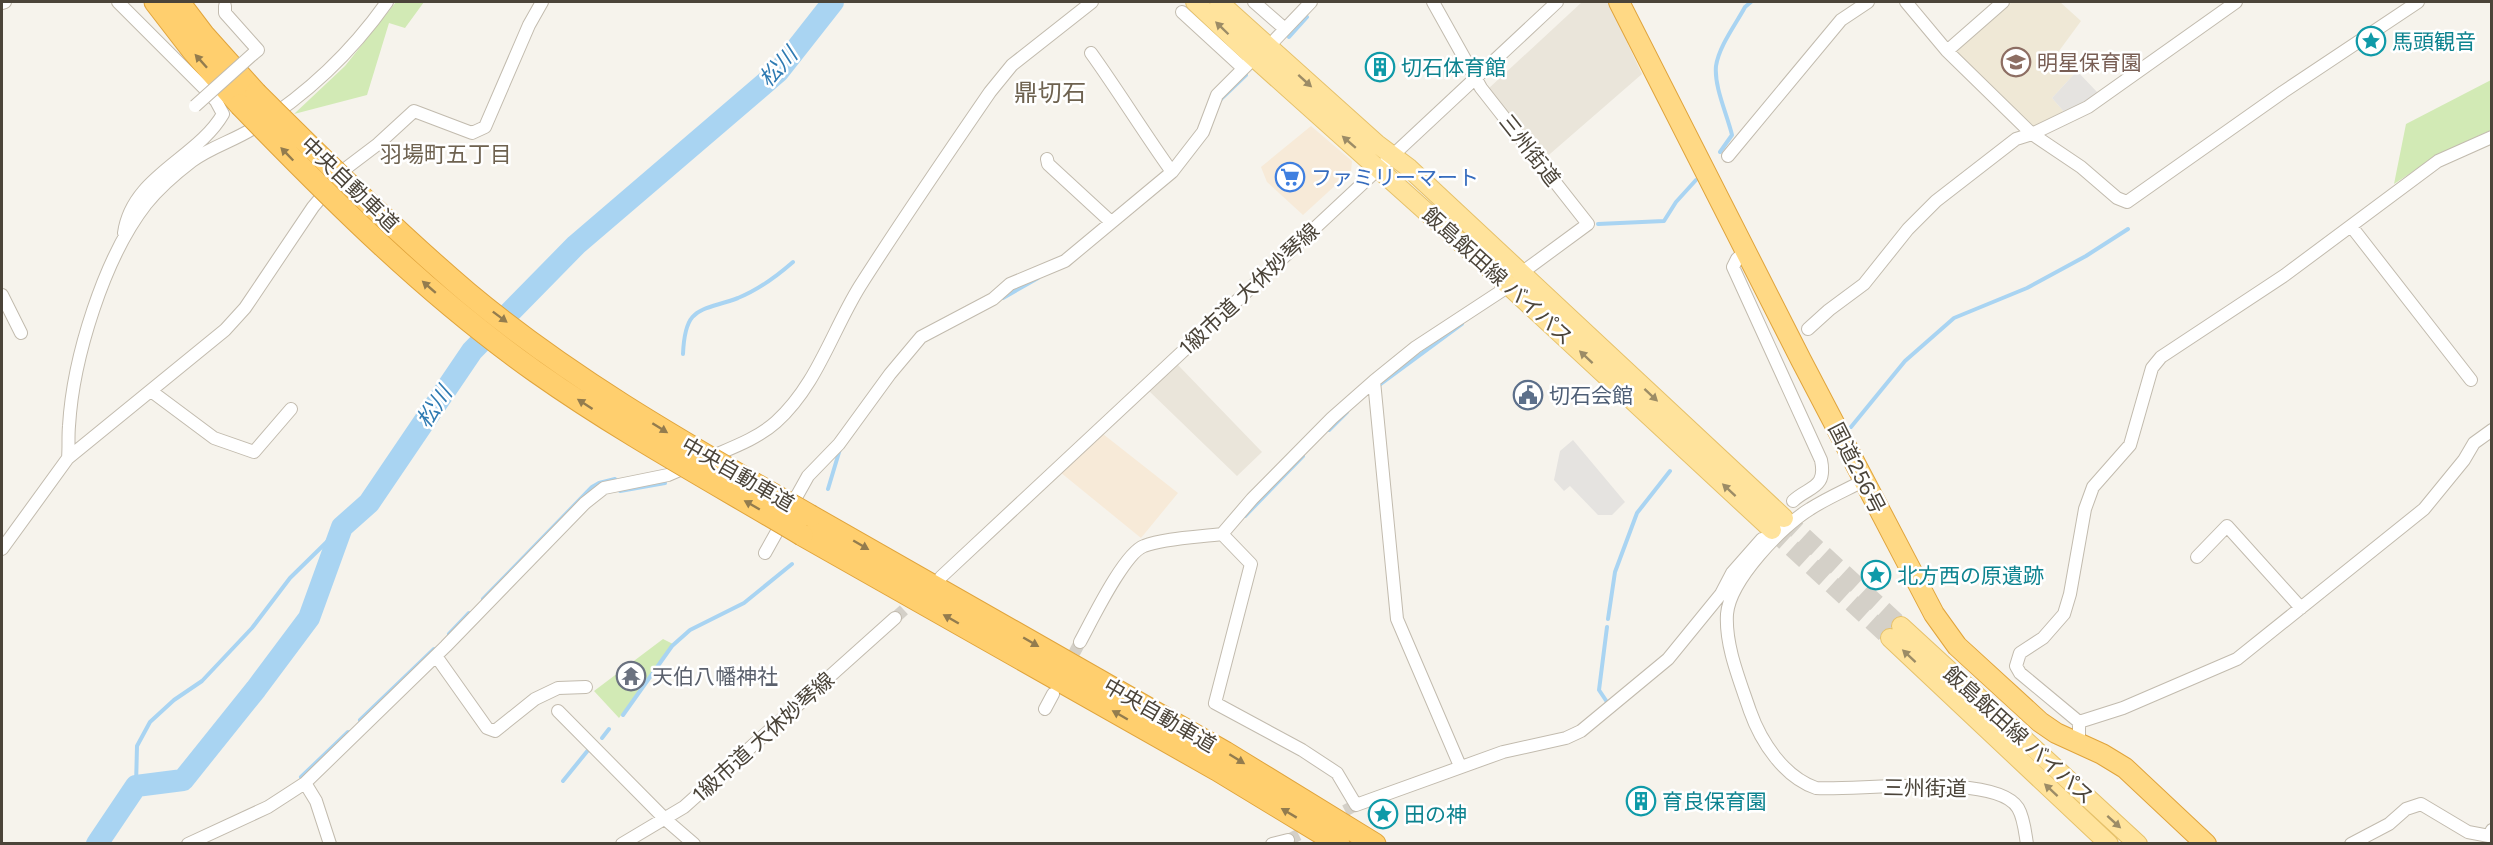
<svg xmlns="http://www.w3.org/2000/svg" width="2493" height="845" viewBox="0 0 2493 845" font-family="Figtree,'Noto Sans JP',sans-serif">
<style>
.residential{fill:#eae5da}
.commercial{fill:#f7ead8}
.education{fill:#efe8d6}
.green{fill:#d2eab5}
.parking{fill:#e5e3e0}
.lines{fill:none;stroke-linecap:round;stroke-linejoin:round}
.stream{stroke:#a9d4f2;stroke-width:4}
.river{stroke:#a9d4f2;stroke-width:22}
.minor-tunnel{stroke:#d4d0c8;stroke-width:12;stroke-dasharray:12 6;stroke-linecap:butt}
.primary-tunnel{stroke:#d4d0c8;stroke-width:18;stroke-dasharray:18 9;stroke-linecap:butt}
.minor-casing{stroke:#c2bbae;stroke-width:14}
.primary-casing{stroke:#e6c16a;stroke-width:20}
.trunk-casing{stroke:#e0a43c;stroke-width:22}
.motorway-casing{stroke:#e0a43c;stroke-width:23}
.minor{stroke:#fff;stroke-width:12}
.primary{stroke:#ffe39c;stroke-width:18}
.trunk{stroke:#ffd985;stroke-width:20}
.motorway{stroke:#ffcf6e;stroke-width:21}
.minor-bridge-casing{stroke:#c2bbae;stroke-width:14;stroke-linecap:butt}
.motorway-bridge-casing{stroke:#e0a43c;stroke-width:23;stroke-linecap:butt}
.minor-bridge{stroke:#fff;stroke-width:12}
.motorway-bridge{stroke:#ffcf6e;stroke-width:21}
.oneway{fill:#9c8c66}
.oneway2{fill:#937c4e}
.labels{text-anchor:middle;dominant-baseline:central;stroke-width:5;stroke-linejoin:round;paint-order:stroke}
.culture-label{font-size:21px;fill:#0d838f;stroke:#fff;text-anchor:start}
.education-label{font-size:21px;fill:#785e54;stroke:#fff;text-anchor:start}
.street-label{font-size:21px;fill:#4b4439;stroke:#fff}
.shop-label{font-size:21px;fill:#366cbe;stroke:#fff;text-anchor:start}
.service-label{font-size:21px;fill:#4e5e75;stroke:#fff;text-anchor:start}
.worship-label{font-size:21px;fill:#5b616d;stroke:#fff;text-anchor:start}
.water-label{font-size:22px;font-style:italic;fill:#2e7ab2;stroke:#fff}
.neighbourhood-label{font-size:22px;fill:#6e6250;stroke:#fff}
.quarter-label{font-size:24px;fill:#6e6250;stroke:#fff}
</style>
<rect width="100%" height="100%" fill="#f6f3ec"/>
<path class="residential" d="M1582,2H1608L1642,74L1543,160L1488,89Z
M1178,365L1262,452L1237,476L1149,391Z"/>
<path class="commercial" d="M1311,126L1352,161L1351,171L1303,215L1267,182L1261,167Z
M1103,434L1178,493L1141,538L1060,472Z"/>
<path class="education" d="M2012,2H2060L2081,21L2059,51L2077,71L2052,98L2065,113L2031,130L1953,53Z"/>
<path class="green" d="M396,2H424L405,28L389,23L367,95L294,114L345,66Z
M2491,80V130L2441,153L2394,184L2406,124Z
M663,639L673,644L619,718L594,691Z"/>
<path class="parking" d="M2077,71L2098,93L2065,113L2052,98Z
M1573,440L1625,502L1612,515H1598L1570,486L1564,491L1554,480L1560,451Z"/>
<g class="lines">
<path class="stream" d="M1289,37L1307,17
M1221,99L1246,75
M1720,152L1732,135C1727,114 1714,87 1716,66C1719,46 1736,24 1745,7L1751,2
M1598,224L1664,221L1676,202L1696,180
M1003,298L1038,278
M683,354C685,305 700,312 738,298C758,290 777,276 793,262
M1378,386L1462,324
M1851,427L1905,361L1954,318L2027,288L2086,256L2128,229
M1329,430L1347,412
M828,489L840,449
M620,491L665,483
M1245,516L1303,456
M483,599L592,487L599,483L615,479
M1608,619L1615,572L1637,513L1670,471
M1607,627L1599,690L1607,702
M449,634L469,613
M623,715L672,646L690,630L744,603L792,564
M360,720L434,649
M602,738L609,729
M301,777L348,732
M563,781L589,749
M136,786L137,746L150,722L174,700L202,681L252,628L290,578L342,527"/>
<path class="river" d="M97,844L136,786L183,780L256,689L309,618L342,527L369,503L472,351L576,245L778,72L833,2"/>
<path class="minor-tunnel" d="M895,618L918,597
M1066,669L1080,642
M1329,819L1356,805
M1288,840L1314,827"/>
<path class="primary-tunnel" d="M1784,518L1901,626
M1772,530L1890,638"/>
<g class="minor-casing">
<path id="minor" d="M118,2L205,89L216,101L223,114C197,159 132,176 124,233
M1254,2L1285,29
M1433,2L1481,88L1588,224L1520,274
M1906,2L1947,51L2032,134L2081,167L2117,198L2127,202L2283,92L2418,2
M2,3L5,2
M225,6V13L258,50L253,54
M1182,12L1243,68
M1268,47L1311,2
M1947,51L2003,2
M1091,53C1119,92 1144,133 1172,172
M1728,156L1841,20L1868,2
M1047,159L1048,164L1111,222
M2351,226L2471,380
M1746,250L1737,259L1733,267L1821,460C1827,489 1809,486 1793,501
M2,295L21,333
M1808,329L1829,310L1864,284L1908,229L1936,201L2016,139L2032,134L2088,107L2236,2
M1374,381L1397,619L1460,766
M151,391L214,438L254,452L291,409
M68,458C69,447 68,436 69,426C73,358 104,258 146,204C159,188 175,174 192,161C211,147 233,141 252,129C305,96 351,53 387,2
M708,458C731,448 757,439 776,422C817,385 832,331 860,286C902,220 946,156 990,92L1012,65L1092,2
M1863,481C1846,490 1827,498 1810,509C1782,526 1730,580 1727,614C1725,646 1740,681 1750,711C1761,742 1784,777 1816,788C1856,791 1996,772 2018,808C2024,818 2025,832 2027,844
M1222,534L1251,564L1215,703L1302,750L1337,773L1356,805L1503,752L1566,738L1581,731L1668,659L1721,594L1732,573L1762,539
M2,549L68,458L225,330L245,308L313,207L345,169L378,144L414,111L472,133L485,127L529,25L542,2
M765,553L808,476L839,444L890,374L921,337L993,299L1010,284L1065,261L1172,172L1203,132L1217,95L1254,58
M2197,557L2227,526L2301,608
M941,577L1557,2
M1080,642C1091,622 1124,553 1144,546C1164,538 1200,537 1222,534L1252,499L1332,418L1374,381L1416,347L1509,286
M436,656L487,728L495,731L535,699L558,688L586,687
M1045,709L1053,694
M558,711L665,819L694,844
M2079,722L2123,708L2237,659L2424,509L2464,460L2474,443L2492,430
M2079,745V722L2020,673L2016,666L2020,653L2043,638L2064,614L2070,594L2085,509L2093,487L2130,445L2152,368L2161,357L2285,275L2438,161L2492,137
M305,783L316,801L330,844
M188,844L268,807L305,783L446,646L585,503L604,488L668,475L689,466
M622,844L684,807L895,618
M1272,844L1288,840
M2351,844L2389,824L2406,809L2421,804L2468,832L2489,836L2492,830"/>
</g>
<g class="primary-casing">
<path id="primary" d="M1195,2L1250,54L1509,286L1772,530
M1219,2L1377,144L1409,168L1784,518
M1901,626L2138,844
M1890,638L2109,844"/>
</g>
<g class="trunk-casing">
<path id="trunk" d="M1619,2L1801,360L1934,614L1957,646L2040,722L2056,733L2102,754L2125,768L2206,844"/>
</g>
<g class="motorway-casing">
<path id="motorway" d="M155,2L192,50L240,105
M179,2L204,35L256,93
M811,516L1225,752L1375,844
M802,535L1217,770L1339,844"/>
</g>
<use href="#minor" class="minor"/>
<use href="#primary" class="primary"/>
<use href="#trunk" class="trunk"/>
<use href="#motorway" class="motorway"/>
<g class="minor-bridge-casing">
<path id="minor-bridge" d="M195,106L253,54"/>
</g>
<g class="motorway-bridge-casing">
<path id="motorway-bridge" d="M256,93C325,161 394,230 468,293C573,381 693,448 811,516
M240,105C332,200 427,295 536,372C621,432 713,482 802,535"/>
</g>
<use href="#minor-bridge" class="minor-bridge"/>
<use href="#motorway-bridge" class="motorway-bridge"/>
</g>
<defs><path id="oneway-solid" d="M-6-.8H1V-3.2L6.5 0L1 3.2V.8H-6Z" transform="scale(1.5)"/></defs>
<g class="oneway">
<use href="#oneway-solid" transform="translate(1222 28) rotate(-136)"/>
<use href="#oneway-solid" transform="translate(1305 81) rotate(42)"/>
<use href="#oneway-solid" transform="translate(1349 142) rotate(-139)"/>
<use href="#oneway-solid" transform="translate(1586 357) rotate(-137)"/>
<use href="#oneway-solid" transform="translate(1651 395) rotate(43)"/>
<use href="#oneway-solid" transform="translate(1729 490) rotate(-137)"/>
<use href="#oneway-solid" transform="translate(1909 656) rotate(-137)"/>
<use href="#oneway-solid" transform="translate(2051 790) rotate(-137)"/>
<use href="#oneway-solid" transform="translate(2114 822) rotate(42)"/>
</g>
<g class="oneway2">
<use href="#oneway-solid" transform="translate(201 61) rotate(-132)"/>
<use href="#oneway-solid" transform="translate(287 154) rotate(-134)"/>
<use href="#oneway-solid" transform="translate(429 287) rotate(-139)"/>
<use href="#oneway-solid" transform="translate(500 317) rotate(37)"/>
<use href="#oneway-solid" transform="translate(585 404) rotate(-147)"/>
<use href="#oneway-solid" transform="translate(660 428) rotate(32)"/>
<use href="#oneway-solid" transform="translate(752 505) rotate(-150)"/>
<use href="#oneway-solid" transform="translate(861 545) rotate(30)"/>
<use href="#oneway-solid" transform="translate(951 619) rotate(-150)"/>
<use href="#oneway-solid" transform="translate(1031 642) rotate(30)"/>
<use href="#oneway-solid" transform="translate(1120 715) rotate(-150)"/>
<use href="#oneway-solid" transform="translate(1237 759) rotate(32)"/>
<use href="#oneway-solid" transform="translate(1289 813) rotate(-149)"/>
</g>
<defs>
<g id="sight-ring" transform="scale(1.5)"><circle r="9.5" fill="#fff" stroke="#0f9aa8" stroke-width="1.5"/><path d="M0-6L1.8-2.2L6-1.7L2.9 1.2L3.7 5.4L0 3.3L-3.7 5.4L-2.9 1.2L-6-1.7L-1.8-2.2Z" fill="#0f9aa8"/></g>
<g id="school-ring" transform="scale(1.5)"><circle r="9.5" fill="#fff" stroke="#8d6e63" stroke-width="1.5"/><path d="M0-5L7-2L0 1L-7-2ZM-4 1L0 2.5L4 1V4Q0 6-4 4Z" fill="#8d6e63"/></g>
<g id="building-ring" transform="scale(1.5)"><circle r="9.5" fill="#fff" stroke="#0f9aa8" stroke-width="1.5"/><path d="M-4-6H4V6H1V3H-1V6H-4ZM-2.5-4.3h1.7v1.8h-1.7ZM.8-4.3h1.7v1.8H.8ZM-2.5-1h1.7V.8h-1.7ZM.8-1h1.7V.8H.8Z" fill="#0f9aa8"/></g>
<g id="supermarket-ring" transform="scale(1.5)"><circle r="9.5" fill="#fff" stroke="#3f7fe0" stroke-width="1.5"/><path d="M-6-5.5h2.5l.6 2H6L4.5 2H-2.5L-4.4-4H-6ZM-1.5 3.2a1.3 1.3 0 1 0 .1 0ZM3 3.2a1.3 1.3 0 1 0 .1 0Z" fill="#3f7fe0"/></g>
<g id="civic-ring" transform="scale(1.5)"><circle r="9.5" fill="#fff" stroke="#5c6f8a" stroke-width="1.5"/><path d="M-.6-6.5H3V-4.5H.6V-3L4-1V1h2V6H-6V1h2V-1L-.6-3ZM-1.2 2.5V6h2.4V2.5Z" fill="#5c6f8a"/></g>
<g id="temple-ring" transform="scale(1.5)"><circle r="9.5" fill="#fff" stroke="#6b7280" stroke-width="1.5"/><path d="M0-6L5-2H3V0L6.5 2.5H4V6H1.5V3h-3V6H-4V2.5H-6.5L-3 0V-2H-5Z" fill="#6b7280"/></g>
</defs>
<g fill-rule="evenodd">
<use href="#sight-ring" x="2371" y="41"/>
<use href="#school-ring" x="2016" y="62"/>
<use href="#building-ring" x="1380" y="67"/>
<use href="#supermarket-ring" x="1290" y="177"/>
<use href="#civic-ring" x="1528" y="395"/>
<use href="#sight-ring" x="1876" y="575"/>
<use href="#temple-ring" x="631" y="676"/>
<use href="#building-ring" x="1641" y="801"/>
<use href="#sight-ring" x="1383" y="814"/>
</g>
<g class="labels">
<g class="culture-label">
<text x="2392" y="41">馬頭観音</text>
<text x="1401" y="67">切石体育館</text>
<text x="1897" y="575">北方西の原遺跡</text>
<text x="1662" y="801">育良保育園</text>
<text x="1404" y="814">田の神</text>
</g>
<g class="education-label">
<text x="2037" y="62">明星保育園</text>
</g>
<g class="street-label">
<text transform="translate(1530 150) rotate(52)">三州街道</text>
<text transform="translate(350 184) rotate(44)">中央自動車道</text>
<text transform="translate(1498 276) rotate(42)">飯島飯田線 バイパス</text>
<text transform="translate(1249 289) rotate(-43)">1級市道 大休妙琴線</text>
<text transform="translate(1857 468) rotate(63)">国道256号</text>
<text transform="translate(738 474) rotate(30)">中央自動車道</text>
<text transform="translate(1160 715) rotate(30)">中央自動車道</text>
<text transform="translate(2019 735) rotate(42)">飯島飯田線 バイパス</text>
<text transform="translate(763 737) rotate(-42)">1級市道 大休妙琴線</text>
<text transform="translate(1925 788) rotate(1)">三州街道</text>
</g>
<g class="shop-label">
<text x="1311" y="177">ファミリーマート</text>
</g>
<g class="service-label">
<text x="1549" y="395">切石会館</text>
</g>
<g class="worship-label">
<text x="652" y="676">天伯八幡神社</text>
</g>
<g class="water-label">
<text transform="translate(778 67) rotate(-47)">松川</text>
<text transform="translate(434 407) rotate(-56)">松川</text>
</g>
<g class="neighbourhood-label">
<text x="446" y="154">羽場町五丁目</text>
</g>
<g class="quarter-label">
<text x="1050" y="92">鼎切石</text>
</g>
</g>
<rect width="2493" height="845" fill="none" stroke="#4b4439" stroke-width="6"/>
</svg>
